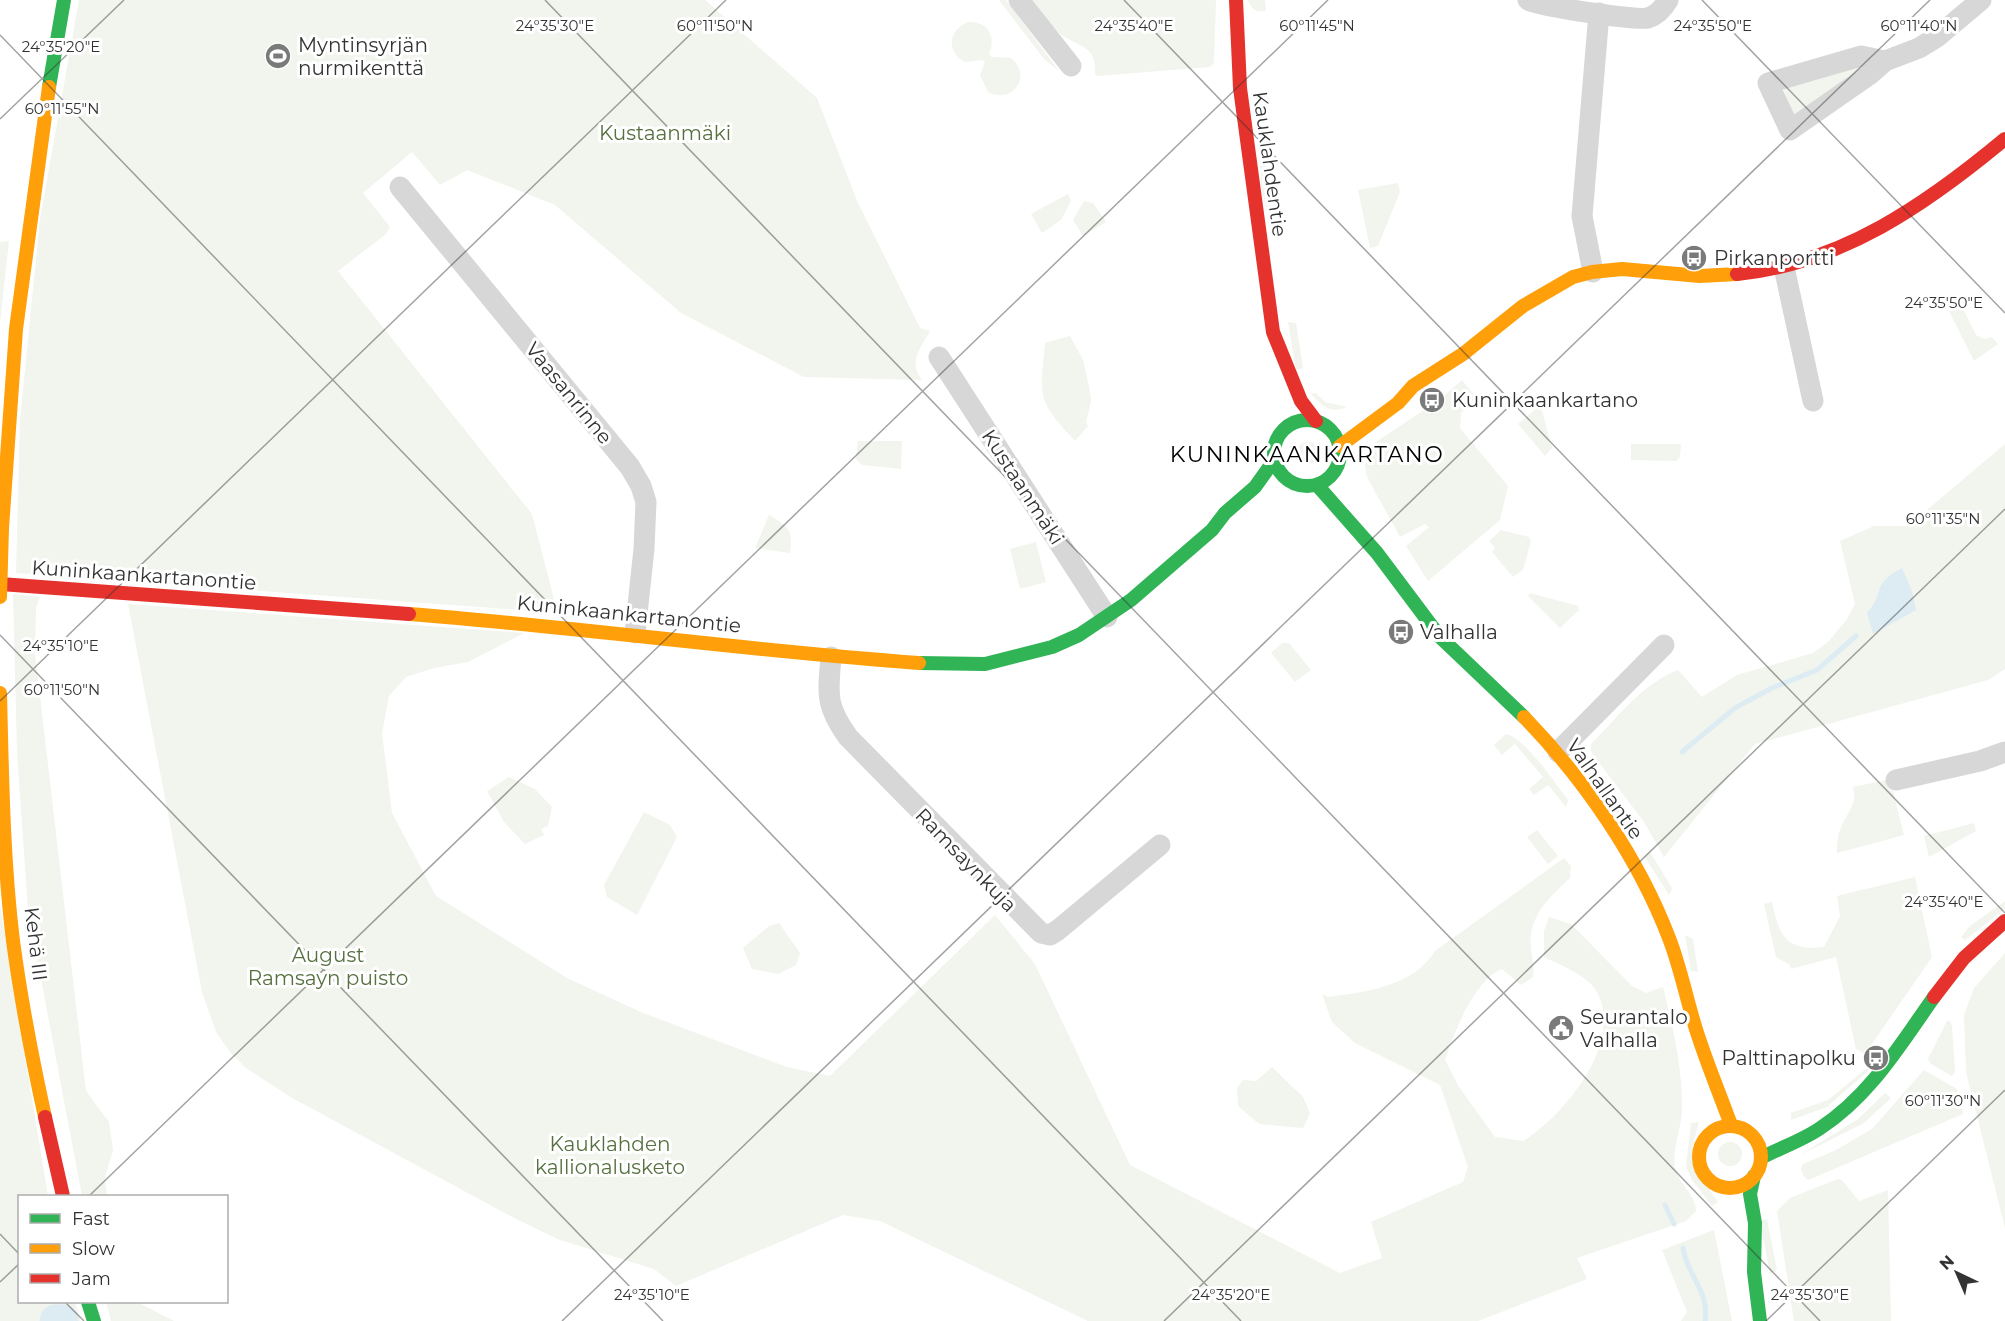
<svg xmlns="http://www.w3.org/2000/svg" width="2005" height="1321" viewBox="0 0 2005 1321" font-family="Montserrat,sans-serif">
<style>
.green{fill:#f1f5ed}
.water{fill:#ddebf3}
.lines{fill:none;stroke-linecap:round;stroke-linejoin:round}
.stream{stroke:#ddebf3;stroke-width:5}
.river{stroke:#ddebf3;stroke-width:33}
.street{stroke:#d7d7d7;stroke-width:21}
.fast{stroke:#30b455;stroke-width:14}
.slow{stroke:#ff9f0a;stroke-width:14}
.jam{stroke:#e5322d;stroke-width:14}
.slow-bridge{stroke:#ff9f0a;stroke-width:14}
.ticks{fill:none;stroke:#333;stroke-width:1.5;stroke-opacity:0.45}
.labels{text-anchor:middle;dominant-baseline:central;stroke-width:6;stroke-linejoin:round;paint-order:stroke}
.poi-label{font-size:20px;fill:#333;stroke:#fff;text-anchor:start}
.park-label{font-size:20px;fill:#56703f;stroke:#fff}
.street-label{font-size:20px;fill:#333;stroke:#fff}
.quarter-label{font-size:22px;letter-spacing:1.5px;fill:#000;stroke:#fff}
.ticks-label{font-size:15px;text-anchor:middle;fill:#333;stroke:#fff;stroke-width:6;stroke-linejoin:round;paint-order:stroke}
</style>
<rect width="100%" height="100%" fill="#fff"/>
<path class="green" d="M79,0H705L817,98L858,203L920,328L930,331C920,349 908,362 922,380L804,377L681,313L555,205L467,170L440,185L412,152L363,193L390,227L386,234L338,271L532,514L555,603L521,610L16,573L20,420L40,219Z
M999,0H1006L1059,71L1044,59Z
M1033,0H1216L1214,63L1210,67L1097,76L1095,74C1097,42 1075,48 1057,31C1048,22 1040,10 1033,0Z
M1248,0H1265L1266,11C1255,12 1252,10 1248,0Z
M968,22C987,21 997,36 989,54L992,57L1011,58C1033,75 1013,105 988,92L980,75L985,62L982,60L965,62C946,52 948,30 968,22Z
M1859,63L1863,67L1795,115L1792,113L1783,87Z
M1256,110H1260L1267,172L1282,231L1279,236H1276L1262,194Z
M1398,183L1400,192L1378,246L1370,248L1358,190Z
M1068,194L1071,201L1061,220L1042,233L1031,214Z
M1084,201L1093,203L1106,222L1083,236L1073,220Z
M9,241L0,323V242Z
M1959,300L1976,335L1984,339L1992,337L1998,344L1974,361L1947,307Z
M1288,322L1296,323L1303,368L1296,370Z
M1070,336L1083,360L1090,391L1091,401L1086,422L1088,426L1075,441C1036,399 1040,398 1045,343Z
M1462,380L1477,398L1461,413L1460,428L1508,486L1500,520L1428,581L1406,546L1429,527L1425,524L1400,537L1367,477L1365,466L1369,453L1373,444L1439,400Z
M1316,393L1325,402L1347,407C1330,414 1322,406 1311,394Z
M1538,407H1541L1552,448L1545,456L1518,424Z
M858,441H902L901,469L862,465L856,459Z
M1297 453a11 11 0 1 1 22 0a11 11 0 1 1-22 0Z
M1631,444H1681L1680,457L1676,461L1631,460Z
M2005,444V669L1988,680L1755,744L1664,857L1644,822L1591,752V744C1617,718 1643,683 1678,670L1702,697L1737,675L1813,653L1828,642L1847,619L1855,604L1840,541L1874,526H1908Z
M769,515C789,527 793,529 790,553L755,548Z
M1501,530L1529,537L1531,541L1523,570L1513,577L1492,552L1495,548L1489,541Z
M1036,542L1046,582L1020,589L1010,549Z
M1530,593L1578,606L1579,610L1560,628L1528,596Z
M13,594L40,597L36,608L35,653L86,1091L109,1122L113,1150L105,1178L107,1196H82L28,910L17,753Z
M128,604L524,633L468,662L434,668L406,677L389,696L382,733L392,813L436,896L567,978L643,1013L787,1067L830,1076L995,915L1035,964L1130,1165L1340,1273L1382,1258L1371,1222L1463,1182L1468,1167L1440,1085L1355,1043L1332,1022L1322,994L1328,997C1366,992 1414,986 1435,951L1564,858L1571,866L1570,878C1552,895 1535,909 1531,935C1529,949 1535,963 1533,977L1521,985L1502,969C1474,980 1454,1033 1445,1060L1459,1087L1495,1137L1524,1141C1563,1115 1621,1048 1599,996C1591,976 1562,966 1544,957V931L1549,917L1571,924L1632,986L1646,993L1663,987C1673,1026 1683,1071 1682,1111C1681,1129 1672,1149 1675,1167C1678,1184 1696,1194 1696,1211L1686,1221L1577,1258L1587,1279L1478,1321H1088L880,1221L843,1215L676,1286L654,1269L560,1240L516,1219L294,1099L246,1068L230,1052L216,1032L202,992Z
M1282,643H1289L1311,670L1295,682L1271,653Z
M1506,734C1525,738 1556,784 1568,800L1566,807L1548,785L1534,795L1529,789L1543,777L1515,744L1502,755L1494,745Z
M1583,759L1636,828L1630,833L1578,761Z
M509,777L535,789L552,807L548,826L541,829L544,835L525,844L504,822L487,791Z
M1887,780L1890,791H1893L1904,835L1837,853C1837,842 1838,831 1844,821C1851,808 1857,802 1853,787Z
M644,812L670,825L677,837L637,915L607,897L604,885Z
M1974,823L1976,831L1929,857L1924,836Z
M1537,830L1558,856L1548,864L1527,837Z
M1650,852L1672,888L1669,895L1644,856Z
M1915,877L1932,957L1865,1054L1856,1049L1836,957L1791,969L1790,965L1776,957L1764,904L1772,902C1779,936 1786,951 1824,947L1840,916L1837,896Z
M2005,901V909L1965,940L1961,937L1970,926Z
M0,905L48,1196H20V1302H75L81,1321H0Z
M779,923L800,953L796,965L778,974L752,969L743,948L769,926Z
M1685,935L1693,939L1698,972L1691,971Z
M2005,953V1228L1966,1072L1964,1015L1974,988Z
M1947,1021H1950L1952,1026L1955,1072L1952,1076L1931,1064L1928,1059Z
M1272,1067L1303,1097L1310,1113L1303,1128L1259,1124L1238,1106L1237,1088L1243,1080L1256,1081Z
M1867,1068L1869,1070L1827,1107L1791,1120V1113L1828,1100Z
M1924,1070L1957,1089L1963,1114L1813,1178L1808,1180L1804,1177L1801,1168L1803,1164L1834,1151L1872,1129Z
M1885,1093L1891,1098L1864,1123L1800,1155L1858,1119Z
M1699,1122L1692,1149L1693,1167L1718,1202L1712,1206L1692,1180L1686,1166L1691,1123Z
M1718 1154a12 12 0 1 1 24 0a12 12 0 1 1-24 0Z
M1838,1179L1842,1180L1859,1201L1888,1190L1891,1321H1794L1777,1211L1790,1198Z
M1767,1219L1777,1270L1770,1274L1760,1221Z
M1714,1230L1732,1321H1681L1687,1312L1662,1250Z
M106,1302H137L174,1321H111Z"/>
<path class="water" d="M1902,568L1912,591L1916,610L1873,634L1867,613C1886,592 1870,585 1902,568Z"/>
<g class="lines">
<path class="stream" d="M1682,752L1735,708L1772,688L1817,670L1856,636
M1665,1205L1674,1224
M1683,1248C1686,1274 1710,1291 1705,1321"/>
<path class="river" d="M56,1321H62"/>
<path class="street" d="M1019,0L1071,66
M1528,0C1538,6 1637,21 1648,18C1657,15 1664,7 1668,0
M1885,61L1869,75L1790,130L1768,83L1861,56L1885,61L1919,48L1937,37L1981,0
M400,187L630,467L641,486L646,502L644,549L635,633
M1784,267L1813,401
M1593,272L1582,216L1599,13
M939,357L1107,617
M831,657C828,694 825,705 848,737L1041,933L1050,935L1058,930L1160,845
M1558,752L1664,645
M1896,780L1980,761L2005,752"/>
<path class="fast" d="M49,87L64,0
M1274 453a33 33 0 1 1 66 0a33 33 0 1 1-66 0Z
M1317,485L1377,553L1440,637L1524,717
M919,663L985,664L1052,647L1079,635L1131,600L1212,530L1225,513L1255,487L1275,459
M1761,1158C1780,1148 1801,1141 1819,1129C1870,1096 1900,1045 1934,997
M1754,1176L1750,1194L1755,1223L1754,1272L1760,1321
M88,1302L94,1321"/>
<path class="slow" d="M1340,446L1398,403L1413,386L1463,354L1523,306L1573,277L1592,272L1622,269L1700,276L1737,274
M2,528L16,329L49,87
M409,614C580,627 749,651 919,663
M0,693C2,775 3,859 13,941C21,1000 32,1058 45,1117
M1524,717C1584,779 1638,857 1669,938C1680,966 1686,997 1695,1026C1705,1059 1719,1092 1731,1125
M1699 1157a31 31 0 1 1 62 0a31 31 0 1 1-62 0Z"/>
<path class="jam" d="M1236,0L1240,88L1273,332L1301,401L1316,421
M1737,274C1841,264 1927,204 2005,139
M0,584L409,614
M1934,997L1964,958L2005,921
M45,1117L63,1196"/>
<path class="slow-bridge" d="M0,597L2,528"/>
</g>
<path class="ticks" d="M545,0L1820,1321M1124,0L2005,913M1702,0L2005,313M0,35L1241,1321M0,119L124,0M0,635L663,1321M0,701L726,0M89,1196L1328,0M0,1234L20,1255M0,1282L20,1263M65,1302L84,1321M562,1321L1930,0M1164,1321L2005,509M1766,1321L2005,1090"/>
<defs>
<g id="stadium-disc" transform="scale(1.35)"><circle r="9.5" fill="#7a7a7a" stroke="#fff"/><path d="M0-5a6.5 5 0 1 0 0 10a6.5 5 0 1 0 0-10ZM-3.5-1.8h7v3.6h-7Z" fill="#fff"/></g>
<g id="bus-disc" transform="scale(1.35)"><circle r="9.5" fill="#7a7a7a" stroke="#fff"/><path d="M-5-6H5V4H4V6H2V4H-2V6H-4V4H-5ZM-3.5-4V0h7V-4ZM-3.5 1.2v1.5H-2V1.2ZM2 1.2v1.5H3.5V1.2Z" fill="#fff"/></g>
<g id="civic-disc" transform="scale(1.35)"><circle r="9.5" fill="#7a7a7a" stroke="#fff"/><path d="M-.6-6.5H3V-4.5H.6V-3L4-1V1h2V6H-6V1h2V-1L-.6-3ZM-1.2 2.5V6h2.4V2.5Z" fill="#fff"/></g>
</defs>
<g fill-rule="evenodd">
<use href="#stadium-disc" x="278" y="56"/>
<use href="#bus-disc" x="1694" y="258"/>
<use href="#bus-disc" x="1432" y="400"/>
<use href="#bus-disc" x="1401" y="632"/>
<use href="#civic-disc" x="1561" y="1028"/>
<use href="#bus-disc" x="1876" y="1058"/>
</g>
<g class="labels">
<g class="poi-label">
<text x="298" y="45">Myntinsyrjän<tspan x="298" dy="23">nurmikenttä</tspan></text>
<text x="1714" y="258">Pirkanportti</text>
<text x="1452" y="400">Kuninkaankartano</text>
<text x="1420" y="632">Valhalla</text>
<text x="1580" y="1017">Seurantalo<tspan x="1580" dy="23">Valhalla</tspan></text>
<text x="1856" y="1058" text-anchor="end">Palttinapolku</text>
</g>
<g class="park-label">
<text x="665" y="133">Kustaanmäki</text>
<text x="328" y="955">August<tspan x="328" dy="23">Ramsayn puisto</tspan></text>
<text x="610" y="1144">Kauklahden<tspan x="610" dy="23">kallionalusketo</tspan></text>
</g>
<g class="street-label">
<text transform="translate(1270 164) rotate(82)">Kauklahdentie</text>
<text transform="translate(569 393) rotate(51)">Vaasanrinne</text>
<text transform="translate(1023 487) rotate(57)">Kustaanmäki</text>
<text transform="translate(144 575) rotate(4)">Kuninkaankartanontie</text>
<text transform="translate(629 614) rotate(6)">Kuninkaankartanontie</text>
<text transform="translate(1605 789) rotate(55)">Valhallantie</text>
<text transform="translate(966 860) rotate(46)">Ramsaynkuja</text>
<text transform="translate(36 944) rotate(83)">Kehä III</text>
</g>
<g class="quarter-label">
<text x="1307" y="454">KUNINKAANKARTANO</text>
</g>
</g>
<g class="ticks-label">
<text x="715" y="31">60°11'50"N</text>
<text x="1317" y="31">60°11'45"N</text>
<text x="1919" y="31">60°11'40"N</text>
<text x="555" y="31">24°35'30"E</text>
<text x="1134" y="31">24°35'40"E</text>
<text x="1713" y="31">24°35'50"E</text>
<text x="61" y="52">24°35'20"E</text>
<text x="62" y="114">60°11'55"N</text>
<text x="1944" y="308">24°35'50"E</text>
<text x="1943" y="524">60°11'35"N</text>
<text x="61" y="651">24°35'10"E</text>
<text x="62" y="695">60°11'50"N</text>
<text x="1944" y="907">24°35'40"E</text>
<text x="1943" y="1106">60°11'30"N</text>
<text x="652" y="1300">24°35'10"E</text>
<text x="1231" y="1300">24°35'20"E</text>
<text x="1810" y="1300">24°35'30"E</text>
</g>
<rect x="18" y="1195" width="210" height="108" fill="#ffffff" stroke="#adadad" stroke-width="1.5"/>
<rect x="30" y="1214" width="30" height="9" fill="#30b455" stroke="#adadad" stroke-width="1.5"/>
<text x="72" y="1225" font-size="18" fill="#333333">Fast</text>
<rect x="30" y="1244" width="30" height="9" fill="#ff9f0a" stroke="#adadad" stroke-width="1.5"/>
<text x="72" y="1255" font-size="18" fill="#333333">Slow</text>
<rect x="30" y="1274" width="30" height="9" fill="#e5322d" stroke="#adadad" stroke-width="1.5"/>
<text x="72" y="1285" font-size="18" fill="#333333">Jam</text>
<g transform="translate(1957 1273) rotate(316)" stroke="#ffffff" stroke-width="4.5" paint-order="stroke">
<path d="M0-4.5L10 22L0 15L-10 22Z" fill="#333333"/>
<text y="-9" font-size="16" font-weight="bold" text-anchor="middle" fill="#333333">N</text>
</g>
</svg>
